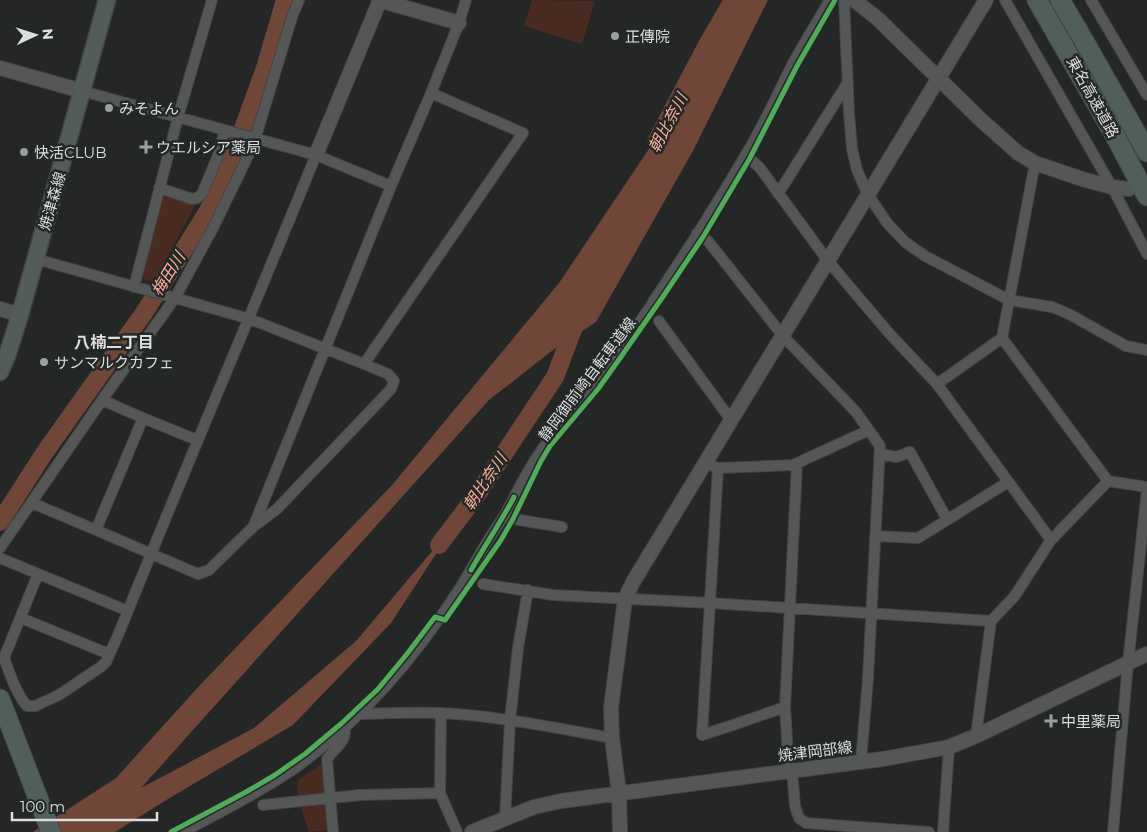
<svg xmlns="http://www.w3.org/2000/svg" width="1147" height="832" viewBox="0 0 1147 832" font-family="Montserrat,'Noto Sans JP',sans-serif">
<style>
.green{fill:#4a2b22}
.water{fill:#704639}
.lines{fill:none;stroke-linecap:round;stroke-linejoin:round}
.river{stroke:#704639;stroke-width:18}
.street-casing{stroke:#434545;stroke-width:12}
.secondary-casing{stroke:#434545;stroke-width:16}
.primary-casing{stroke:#434545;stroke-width:19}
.highway-casing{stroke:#434545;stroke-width:21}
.street{stroke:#555756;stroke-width:10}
.secondary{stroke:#555756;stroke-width:14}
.primary{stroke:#535c5a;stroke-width:16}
.highway{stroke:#505e5c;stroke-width:19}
.cycleway-casing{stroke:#242827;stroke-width:8}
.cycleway{stroke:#51ab58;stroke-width:5}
.poi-dot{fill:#9d9f9e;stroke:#242827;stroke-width:2}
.labels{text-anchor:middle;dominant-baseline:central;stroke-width:5;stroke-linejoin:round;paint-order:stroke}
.poi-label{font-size:15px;fill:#dddfdf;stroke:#242827;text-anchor:start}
.street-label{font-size:15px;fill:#dddfdf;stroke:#242827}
.water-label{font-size:16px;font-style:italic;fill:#fcb098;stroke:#242827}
.neighbourhood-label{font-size:16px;font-weight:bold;fill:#dddfdf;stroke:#242827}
</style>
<rect width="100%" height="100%" fill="#252726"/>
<path class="green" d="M532,0L595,1L582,44L524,26Z
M167,197L195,205L154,283L139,277L162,198Z
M324,762L327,795L298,798L297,781Z
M327,801L329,830L309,832L300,805Z"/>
<path class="water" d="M731,0H768L694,149L596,322L553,350L489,400L141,788L254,728L356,641L456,523L391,623L293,725L168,799L115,832H33L116,778L200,685L393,484L559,283L667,122Z"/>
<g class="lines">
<path class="river" d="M656,142L707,45L733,0
M0,522L45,452L144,313L208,211L236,148L265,68L285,0
M439,545L476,496L555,377L577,319"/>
<g class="street-casing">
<path id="street" d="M844,0L849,113L852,149L857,170L868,195L888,224L905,242L925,256L1009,300L1052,307L1069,314L1126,346L1147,350
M1005,0L1112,187L1147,254
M1091,0L1147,95
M82,91L316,155L391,186
M746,155L760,168L828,261L888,332L937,384L1051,540
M159,188L192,199L197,198L202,194L217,158L225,130
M778,194L848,82
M697,233L708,241L712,246L783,336L856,412L880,446L868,678L861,761
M134,287L178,117L212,0
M659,321L731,420
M1002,338L1108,481L1147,487
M364,364L523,133L431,93
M937,384L1002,338L1035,163
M102,400L143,418
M880,454L896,457L910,452L947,519
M713,466L718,468L793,465L869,430
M718,468L702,735L733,725L785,707
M32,503L96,530L198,574L209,570L253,527L277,509L391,389L394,381L388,374L364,364L250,319L36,259
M504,517L513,519L562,527
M254,525L391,186L431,93L459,23L466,0
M96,530L143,418L197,440
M875,536L918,538L1008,482
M0,548L102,400L175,298L212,230L253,146L292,17L299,0
M0,558L128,611
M38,574L4,658C10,674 16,693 27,706H35L59,695L102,666L106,662L119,633C183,473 251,315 316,155
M483,584L553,595L710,603L991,621
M21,618L109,654
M441,713L440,793L457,832
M360,714C387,713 414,712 441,713C499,716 556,728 612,738
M976,736L991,621L1014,597L1051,540L1108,481
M792,770L795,806L799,818L806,823L929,832
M789,771L785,707L797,463
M263,805L360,795L440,793
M505,819L510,720L518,648L528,590
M183,832C220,812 259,793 295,768C361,721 414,659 458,591C470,573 479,554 491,536C496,528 501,521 506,513C516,494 525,475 537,457C554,431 575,409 594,385C617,356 639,324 659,293C689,248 718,202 745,156C763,127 777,95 792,65C804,43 817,22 830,0
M333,832L327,759C335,747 346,744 345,727
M943,832L949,747
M1113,832L1128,663L1147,490"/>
</g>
<g class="secondary-casing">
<path id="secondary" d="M379,0L459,23
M854,0L878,19L980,119L1018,153L1035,163L1082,179L1112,187L1129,189
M0,68L82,91
M316,155L380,0
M0,309L20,315
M472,832L534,807L561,801L883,759L949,747L976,736L1147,654
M620,832L619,793L612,738L611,708L625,599L633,582L986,0"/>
</g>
<g class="primary-casing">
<path id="primary" d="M0,372L7,356L20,315L107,0"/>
</g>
<g class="highway-casing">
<path id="highway" d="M1037,0L1114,134L1147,196
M1060,0L1079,32L1147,152
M0,699L51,832"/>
</g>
<use href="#street" class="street"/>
<use href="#secondary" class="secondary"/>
<use href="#primary" class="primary"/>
<use href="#highway" class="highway"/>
<g class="cycleway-casing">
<path id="cycleway" d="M471,570C485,545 501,522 514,497
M171,832L246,792L275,775L305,754L342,723L378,689L407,654L435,617L445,620L501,540L513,519L541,461L550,446L598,389L618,361L662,298L703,237L750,158L797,66L835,0"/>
</g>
<use href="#cycleway" class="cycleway"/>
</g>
<g class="poi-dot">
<circle cx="615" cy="36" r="5"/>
<circle cx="109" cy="108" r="5"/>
<path d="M143.5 139.5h5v5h5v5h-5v5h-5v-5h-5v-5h5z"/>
<circle cx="24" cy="152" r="5"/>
<circle cx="44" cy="362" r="5"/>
<path d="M1048.5 713.5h5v5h5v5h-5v5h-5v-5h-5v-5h5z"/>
</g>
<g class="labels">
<g class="poi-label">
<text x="625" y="36">正傳院</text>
<text x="119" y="108">みそよん</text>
<text x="156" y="147">ウエルシア薬局</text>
<text x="34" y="152">快活CLUB</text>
<text x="54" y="362">サンマルクカフェ</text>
<text x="1061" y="721">中里薬局</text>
</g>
<g class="street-label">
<text transform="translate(1093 97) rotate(61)">東名高速道路</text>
<text transform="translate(52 201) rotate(-74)">焼津森線</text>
<text transform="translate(587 379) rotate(-53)">静岡御前崎自転車道線</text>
<text transform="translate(815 751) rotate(-7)">焼津岡部線</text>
</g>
<g class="water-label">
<text transform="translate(668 123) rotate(-62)">朝比奈川</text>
<text transform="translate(168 274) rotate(-58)">梅田川</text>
<text transform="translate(485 482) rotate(-56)">朝比奈川</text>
</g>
<g class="neighbourhood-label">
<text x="114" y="342">八楠二丁目</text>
</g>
</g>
<g transform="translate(35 35) rotate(86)" stroke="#242827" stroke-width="4" paint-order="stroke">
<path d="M0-4L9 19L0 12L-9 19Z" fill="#dddfdf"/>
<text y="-8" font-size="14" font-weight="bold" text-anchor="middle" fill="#dddfdf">N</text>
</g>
<path d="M12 812v8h145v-8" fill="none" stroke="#dddfdf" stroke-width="2.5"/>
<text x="20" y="812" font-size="15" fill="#dddfdf" stroke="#242827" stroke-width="4" paint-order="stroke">100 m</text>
</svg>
